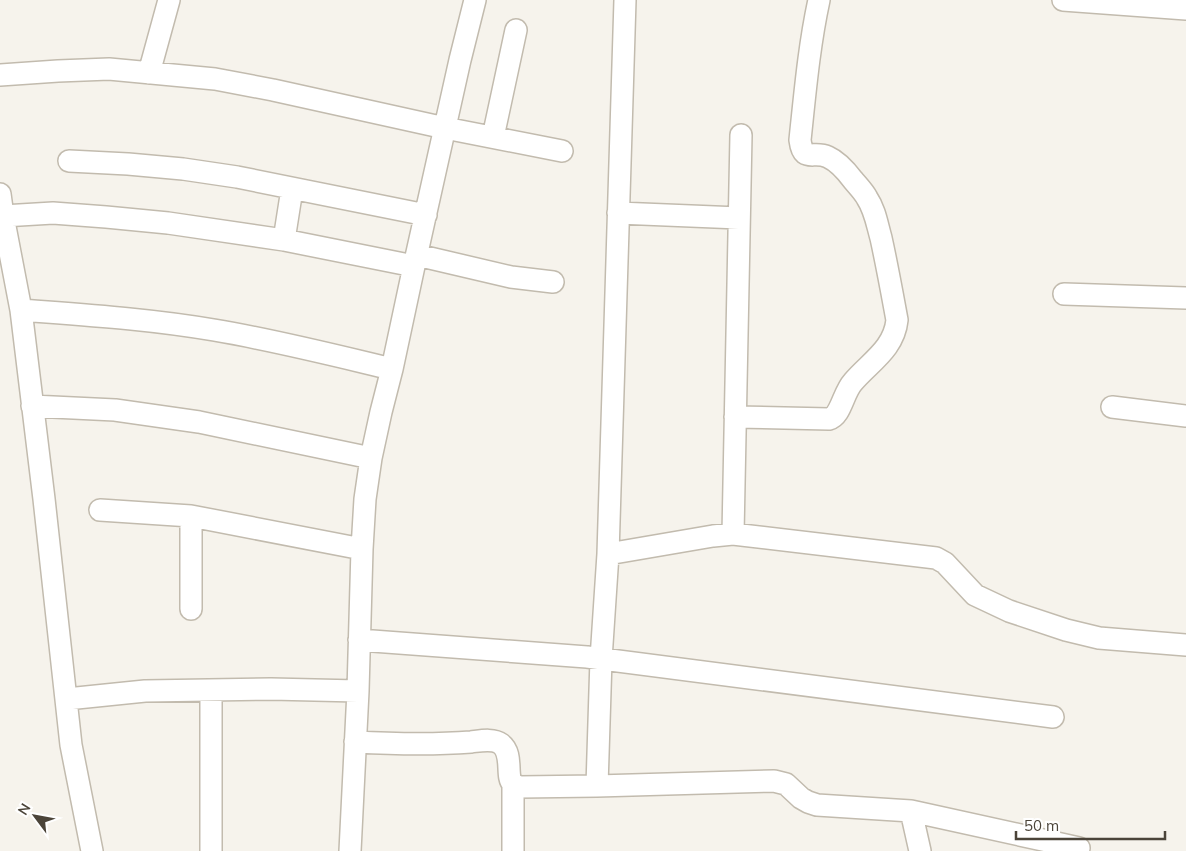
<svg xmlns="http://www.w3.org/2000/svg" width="1186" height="851" viewBox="0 0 1186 851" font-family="Mulish,sans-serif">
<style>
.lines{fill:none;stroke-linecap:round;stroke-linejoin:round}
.minor-casing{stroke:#c2bbae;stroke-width:24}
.minor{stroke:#fff;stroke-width:21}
</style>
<rect width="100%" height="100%" fill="#f6f3ec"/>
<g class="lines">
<g class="minor-casing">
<path id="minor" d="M1063,0L1186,9
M149,73L169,0
M0,75L58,71L109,69L215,79L273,90L445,128L562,151
M493,137L516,30
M69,161L128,164L183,169L237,177L426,215
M0,194L3,216L21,310L44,499L71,745L92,851
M618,213L739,218
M3,216L53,213L106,217L168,223L284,240L414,266
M284,240L292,189
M417,255L511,277L553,282
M1064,294L1186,298
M21,310C86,315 150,319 214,330C274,340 333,355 392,369
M32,406L115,410L199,422L371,458
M1112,407L1186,416
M735,417L829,419C841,416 843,393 853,382C870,362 894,349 897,320C892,293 887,265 881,238C877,224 875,210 867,198C864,192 858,186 853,180C847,172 837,161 828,157C813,150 803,164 800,140C805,93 809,46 819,0
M100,510L191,516L362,549
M191,516V609
M733,534L741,135
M608,554L713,536L733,534L936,558L945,563L975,595L1009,611L1066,630L1099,638L1186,645
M359,640L587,657L1053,717
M211,690V851
M67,699L145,691L271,689L358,691
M355,742C394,744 432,745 471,742C480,741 493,738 501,744C514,754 505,777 513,784C514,785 518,786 520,787L597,786L774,781L786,784L801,798L808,802L817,805L911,811L1079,848
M513,784V851
M597,786L601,659L608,554L625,0
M911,811L920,851
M350,851L358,691L362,549L365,499L371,458L381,412L392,369L414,266L460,60L475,0"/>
</g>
<use href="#minor" class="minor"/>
</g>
<g transform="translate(35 816) rotate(302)" stroke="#ffffff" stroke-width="4" paint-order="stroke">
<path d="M0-4L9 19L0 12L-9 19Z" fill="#4b4439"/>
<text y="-8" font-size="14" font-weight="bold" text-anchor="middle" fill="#4b4439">N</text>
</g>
<path d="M1016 831v8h149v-8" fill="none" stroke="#4b4439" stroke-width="2.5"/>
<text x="1024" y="831" font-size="15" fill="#4b4439" stroke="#ffffff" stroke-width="4" paint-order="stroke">50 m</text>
</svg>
